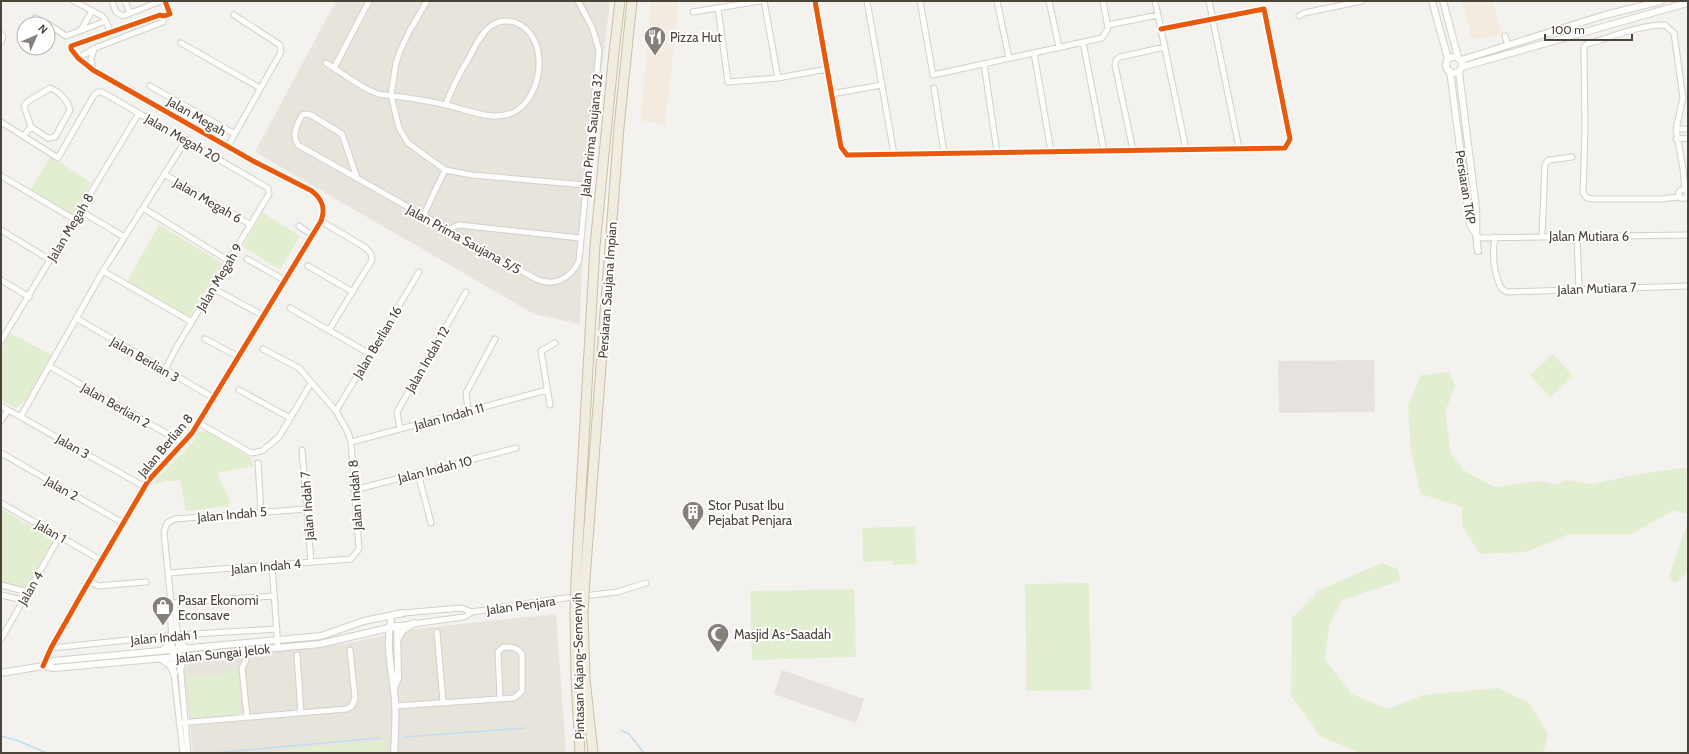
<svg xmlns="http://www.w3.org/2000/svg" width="1689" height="754" viewBox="0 0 1689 754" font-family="Cabin,sans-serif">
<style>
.residential{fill:#e7e4dc}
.commercial{fill:#f3ebdf}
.green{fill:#e1eecf}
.parking{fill:#e6e3df}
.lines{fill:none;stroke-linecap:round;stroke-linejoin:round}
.stream{stroke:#c0ddf1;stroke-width:1.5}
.minor-casing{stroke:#d2d0cb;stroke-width:7}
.tertiary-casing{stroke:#d2d0cb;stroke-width:8}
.trunk-casing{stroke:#ccbfa9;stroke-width:11}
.minor{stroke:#fdfdfc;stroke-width:5}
.tertiary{stroke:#fdfdfc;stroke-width:6}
.trunk{stroke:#f0ece0;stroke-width:9}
.trunk-bridge-casing{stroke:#ccbfa9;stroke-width:11;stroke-linecap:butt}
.trunk-bridge{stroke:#f0ece0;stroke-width:9}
.cycleway-casing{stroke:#fff;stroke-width:8}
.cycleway{stroke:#e8590c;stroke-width:5}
.labels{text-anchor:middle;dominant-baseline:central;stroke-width:4;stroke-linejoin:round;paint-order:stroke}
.poi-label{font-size:13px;fill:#4b4439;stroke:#fff;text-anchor:start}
.street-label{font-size:13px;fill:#4b4439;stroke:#fff}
</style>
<rect width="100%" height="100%" fill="#f4f2ee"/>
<path class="residential" d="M336,1H610L583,226L580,324L534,314L255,152Z
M556,614L566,753H193L184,671L191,660L344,644L414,629Z"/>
<path class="commercial" d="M651,1H679L665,125L643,121L641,115Z
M1462,1H1493L1502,34L1476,39L1471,36Z"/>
<path class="green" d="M51,156L91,183L72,215L30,190Z
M262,212L300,236L280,270L243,247Z
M159,225L222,263L189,317L126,283Z
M10,333L51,355L26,400L16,408L1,400V349Z
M1553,354L1573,376L1550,397L1530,375Z
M1450,372L1455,386L1445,412L1451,454L1466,472L1495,487L1539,481L1556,485L1566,480L1592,484L1640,474L1688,467V515L1674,510L1631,534H1569L1526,552L1480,554L1462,526V507L1421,494L1411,452L1408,405L1421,375Z
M206,431L251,458L253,466L217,473L230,501L229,506L186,511L180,481H166L156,484L153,483L192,443L199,432Z
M1,509L52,538L53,543L25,588L1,582Z
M1688,522V572L1675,583L1669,576Z
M915,526L916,564L893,565V561L863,562L862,528Z
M1382,563L1398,569L1400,581L1342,600L1329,626L1325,660L1352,694L1387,709L1423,695L1498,688L1529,703L1548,733L1543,753H1356V751L1320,736L1291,696L1292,618L1319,590Z
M1089,583L1091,690L1027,691L1025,584Z
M854,589L856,657L752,660L750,591Z
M238,670L240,709L237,715L191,718L187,677L219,676L223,671Z
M385,740V753H249Z"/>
<path class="parking" d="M1374,360L1375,412L1279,413L1278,361Z
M782,670L864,699L856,723L774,694Z"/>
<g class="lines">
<path class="stream" d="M621,730L629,734L644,753
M1,736L16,740L47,753
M404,737L524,728
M213,753L379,738"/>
<g class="minor-casing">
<path id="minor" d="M74,1L102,16L106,21L111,33
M112,1L116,12L123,16L161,1
M125,1L130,13
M427,1L410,30L400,51L396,63L391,95L399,128L408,143L445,170L472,175L586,185
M764,1L778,78
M815,1L841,147L847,155L1285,148L1290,139L1264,9L1161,29
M867,1L894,154
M920,1L933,75L1102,38L1108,28L1103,1
M997,1L1009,58
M1049,1L1059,47
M1155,1L1186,149
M1209,1L1239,148
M718,8L728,82L778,78L827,69
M693,12L760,1
M1299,16L1304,13L1362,1
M35,18L48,24
M48,24L66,36L106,21
M1108,25L1158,15
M81,30L92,11
M1,34L3,37L1,42
M1505,36L1508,45
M1083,42L1104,151
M181,43L260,88
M1034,53L1051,151
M78,58L95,48L163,22L164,16
M326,63C343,73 359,87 378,94C382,95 388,95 393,96C410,98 429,101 446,105C467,109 491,122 512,113C543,100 552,35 514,22C506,20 497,21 491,26C482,32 475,46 470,56C461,71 452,87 446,104
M984,64L997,152
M334,68L369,1
M93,70L91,59L94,49
M150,86L235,134
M934,88L944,153
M831,94L882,85
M1,122L58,158L94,95L98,92H102L268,188L269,194L176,348L165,370
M1676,129H1688
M23,136L31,127L24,106L27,102L50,88C59,91 68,101 70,110L55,137L48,138L31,127
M1676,139L1688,138
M228,146L281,52L280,45L234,15
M1133,150L1115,65L1116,60L1120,57L1165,47
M164,174L251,225
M1,176L74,219
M357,178L342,134L311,115L306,114L302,115C297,126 291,134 298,145L536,279C554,287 570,279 579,261L599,50L592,27L578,1
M1678.5 194a4.5 4.5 0 1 1 9 0a4.5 4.5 0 1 1-9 0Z
M1679,197L1661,199H1593L1587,198L1583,193L1585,131L1584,47L1587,44C1612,37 1639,25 1665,25L1674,33L1683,98L1676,129L1683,169L1685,190
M143,208L229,261
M79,210L124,237
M423,216L445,170
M321,221L366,248L371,254L372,260L329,330
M299,226L312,235
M448,229L459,225L580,238
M1,230L50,260
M1542,236L1545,164L1549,160L1572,157
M1495,237C1492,254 1494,273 1501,288L1507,292L1688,286
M1577,237L1579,289
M1476,238L1688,235
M247,259L284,280
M308,266L353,292
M103,271L192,322
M1,280L29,297
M212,288L264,316
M290,308L370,354
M76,318L214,398
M205,339L239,357
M1,341L139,113
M49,366L183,443
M239,390L290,418
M550,405L541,351L555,343
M1,406L145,487
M336,411L419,272
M468,411L466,393L495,339
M21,416L103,271L186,140
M1,421L8,410
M199,423L251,453L262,451L279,437L311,383
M400,429L397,412L466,292
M351,442L547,390
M302,450L311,562
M1,453L123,523
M258,463L261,512
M418,473L431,523
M354,490L516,448
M1,503L101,560
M272,566L278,647
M169,573L351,559L359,549L351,442L348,432L336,411L299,368L263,349
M90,581L98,586L146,582
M1,585L28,592
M1,595L23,600
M171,603L175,607L188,753
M171,603L274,596
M403,613L461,608L472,612
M397,626L464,617L472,612L558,599L617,592L646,583
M437,632L443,702
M1,639L60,536
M51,648L177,635L277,629
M297,655L301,713
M246,660L242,668L247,717
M43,666L51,648L84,590L148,481L192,433L321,221C326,208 322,199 312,191L255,162L93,70L78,58L71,49V46L160,15L164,16L170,14L165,1
M395,706L514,698L522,691V654C517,647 512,647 503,647L498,652L500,698
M179,723L347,709L352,706L355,698L350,650
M183,753L174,674L170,607L171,603L164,532L167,523L175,519L307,509"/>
</g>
<g class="tertiary-casing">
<path id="tertiary" d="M1432,1L1448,59
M1443,1L1458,57
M1446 65a8 8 0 1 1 16 0a8 8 0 1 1-16 0Z
M1461,60L1605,15L1661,1
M1462,67L1687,3
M1450,71L1470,225L1476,234
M1459,72L1476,208C1477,223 1475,236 1478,251
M391,620C386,643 391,668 394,691C397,711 395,733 394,753
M177,639L186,648
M397,640L402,631L414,623
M163,650L168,645L171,639
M161,659L170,665L174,674
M47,666L53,661L321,636L364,621L403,613
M180,671L182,663L188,657
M1,673L43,666L54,668L320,644L397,626
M394,689L398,678L397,626"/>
</g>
<g class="trunk-casing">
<path id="trunk" d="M576,579L595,246L614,52L620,1
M585,579L619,127L632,1
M583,613L585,679L593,753
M575,614L576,678L580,753"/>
</g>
<use href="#minor" class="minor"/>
<use href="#tertiary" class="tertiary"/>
<use href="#trunk" class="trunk"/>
<g class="trunk-bridge-casing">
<path id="trunk-bridge" d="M583,613L585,579
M575,614L576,579"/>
</g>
<use href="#trunk-bridge" class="trunk-bridge"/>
<g class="cycleway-casing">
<path id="cycleway" d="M815,1L841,147L847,155L1285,148L1290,139L1264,9L1161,29
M43,666L51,648L84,590L148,481L192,433L321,221C326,208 322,199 312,191L255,162L93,70L78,58L71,49V46L160,15L164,16L170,14L165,1"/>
</g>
<use href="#cycleway" class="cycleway"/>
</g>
<defs>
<g id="restaurant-pin" transform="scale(1.15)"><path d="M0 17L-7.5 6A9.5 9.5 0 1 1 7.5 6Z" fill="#868178" stroke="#fff"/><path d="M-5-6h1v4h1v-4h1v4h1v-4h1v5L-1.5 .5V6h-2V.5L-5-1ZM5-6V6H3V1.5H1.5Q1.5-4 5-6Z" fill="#fff"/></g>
<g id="building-pin" transform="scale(1.15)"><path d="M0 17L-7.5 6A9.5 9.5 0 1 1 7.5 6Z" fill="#868178" stroke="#fff"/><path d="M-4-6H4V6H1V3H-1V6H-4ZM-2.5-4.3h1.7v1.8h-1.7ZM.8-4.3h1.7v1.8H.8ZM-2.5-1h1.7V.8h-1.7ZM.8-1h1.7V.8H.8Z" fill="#fff"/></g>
<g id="shop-pin" transform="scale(1.15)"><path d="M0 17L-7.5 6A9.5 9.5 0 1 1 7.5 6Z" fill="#868178" stroke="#fff"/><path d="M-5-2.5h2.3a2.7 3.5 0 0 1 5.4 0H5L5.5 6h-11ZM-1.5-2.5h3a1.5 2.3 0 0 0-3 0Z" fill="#fff"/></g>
<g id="mosque-pin" transform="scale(1.15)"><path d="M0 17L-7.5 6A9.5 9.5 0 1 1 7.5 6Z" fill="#868178" stroke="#fff"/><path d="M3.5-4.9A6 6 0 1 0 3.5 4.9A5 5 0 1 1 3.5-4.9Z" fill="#fff"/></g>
</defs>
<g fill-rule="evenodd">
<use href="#restaurant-pin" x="655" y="37"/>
<use href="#building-pin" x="693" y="512"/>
<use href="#shop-pin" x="163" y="607"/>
<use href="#mosque-pin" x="718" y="634"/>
</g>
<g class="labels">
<g class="poi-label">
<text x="670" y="37">Pizza Hut</text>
<text x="708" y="505">Stor Pusat Ibu<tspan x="708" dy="15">Pejabat Penjara</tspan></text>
<text x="178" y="600">Pasar Ekonomi<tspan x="178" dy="15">Econsave</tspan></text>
<text x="734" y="634">Masjid As-Saadah</text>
</g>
<g class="street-label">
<text transform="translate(197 116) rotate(30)">Jalan Megah</text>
<text transform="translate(591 135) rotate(-84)">Jalan Prima Saujana 32</text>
<text transform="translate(183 138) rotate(30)">Jalan Megah 20</text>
<text transform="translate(1466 187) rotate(81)">Persiaran TKP</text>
<text transform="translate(208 200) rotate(30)">Jalan Megah 6</text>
<text transform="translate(70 227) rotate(-59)">Jalan Megah 8</text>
<text x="1589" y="236">Jalan Mutiara 6</text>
<text transform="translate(464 239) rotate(29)">Jalan Prima Saujana 5/5</text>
<text transform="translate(219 277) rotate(-59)">Jalan Megah 9</text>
<text transform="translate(1597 288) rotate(-2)">Jalan Mutiara 7</text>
<text transform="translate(607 290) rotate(-86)">Persiaran Saujana Impian</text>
<text transform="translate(377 342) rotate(-59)">Jalan Berlian 16</text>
<text transform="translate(145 359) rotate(30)">Jalan Berlian 3</text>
<text transform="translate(427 359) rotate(-60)">Jalan Indah 12</text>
<text transform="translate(116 405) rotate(30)">Jalan Berlian 2</text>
<text transform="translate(449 416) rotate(-15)">Jalan Indah 11</text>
<text transform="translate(165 445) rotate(-50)">Jalan Berlian 8</text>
<text transform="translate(73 446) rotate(30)">Jalan 3</text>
<text transform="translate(435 469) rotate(-14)">Jalan Indah 10</text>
<text transform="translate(62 488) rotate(30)">Jalan 2</text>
<text transform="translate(355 495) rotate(-94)">Jalan Indah 8</text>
<text transform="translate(307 506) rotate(-94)">Jalan Indah 7</text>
<text transform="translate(232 514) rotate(-5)">Jalan Indah 5</text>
<text transform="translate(51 531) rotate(30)">Jalan 1</text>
<text transform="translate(266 566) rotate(-5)">Jalan Indah 4</text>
<text transform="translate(30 588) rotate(-60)">Jalan 4</text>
<text transform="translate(521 605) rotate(-8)">Jalan Penjara</text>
<text transform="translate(164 637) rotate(-5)">Jalan Indah 1</text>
<text transform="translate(223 653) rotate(-6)">Jalan Sungai Jelok</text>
<text transform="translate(578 666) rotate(-91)">Pintasan Kajang-Semenyih</text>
</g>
</g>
<rect width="1689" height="754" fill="none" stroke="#4b4439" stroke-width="4"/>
<g transform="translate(36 36) rotate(45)"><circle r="19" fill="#ffffff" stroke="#b7b4b0"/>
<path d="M0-3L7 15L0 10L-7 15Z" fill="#868178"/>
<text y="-6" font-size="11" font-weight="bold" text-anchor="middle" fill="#4b4439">N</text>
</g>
<path d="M1545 34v6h87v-6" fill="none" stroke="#4b4439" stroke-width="2"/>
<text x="1551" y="34" font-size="12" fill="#4b4439" stroke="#ffffff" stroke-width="3" paint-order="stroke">100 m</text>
</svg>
